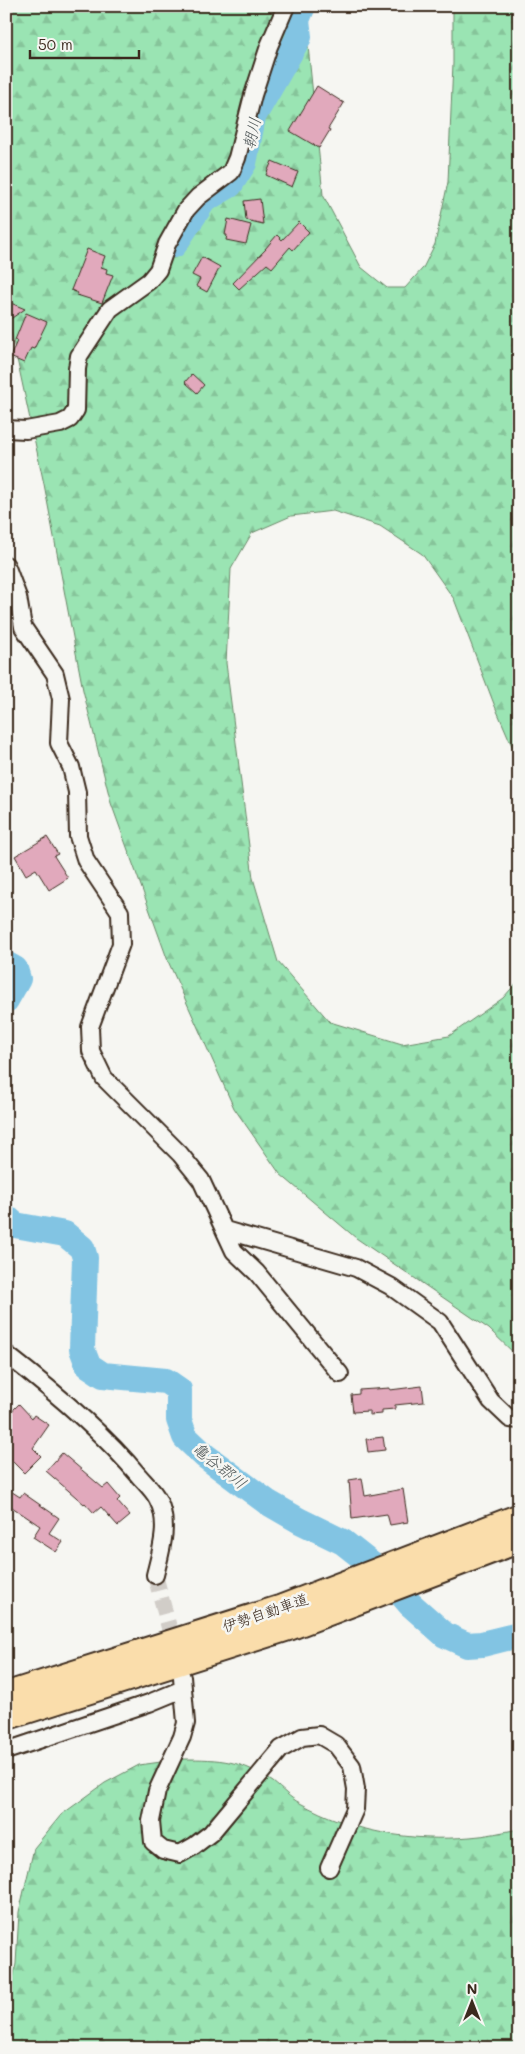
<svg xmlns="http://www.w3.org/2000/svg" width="525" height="2054" viewBox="0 0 525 2054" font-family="Mali,'Klee One',sans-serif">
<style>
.forest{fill:url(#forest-firs);stroke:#6a8768}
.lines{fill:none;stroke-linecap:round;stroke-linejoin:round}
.river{stroke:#82c4e3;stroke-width:26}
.building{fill:#e1a9bc;stroke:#3b2a1e}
.minor-tunnel{stroke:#d1cdc8;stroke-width:16;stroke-dasharray:16 8;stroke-linecap:butt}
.minor-casing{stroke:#3b2a1e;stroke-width:20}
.highway-casing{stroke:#3b2a1e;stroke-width:29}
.minor{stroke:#f6f6f2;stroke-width:16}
.highway{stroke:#faddab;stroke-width:25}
.labels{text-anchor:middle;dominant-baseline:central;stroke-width:5;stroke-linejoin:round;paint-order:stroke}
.street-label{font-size:15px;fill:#3b2a1e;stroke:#f6f6f2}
.water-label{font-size:16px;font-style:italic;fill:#505859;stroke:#f6f6f2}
</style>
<defs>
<pattern id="forest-firs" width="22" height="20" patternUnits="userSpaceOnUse" patternTransform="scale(1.25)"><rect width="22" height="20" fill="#9ae4b3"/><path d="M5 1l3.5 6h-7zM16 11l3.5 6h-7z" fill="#86c49a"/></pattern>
</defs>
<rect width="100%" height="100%" fill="#f6f6f2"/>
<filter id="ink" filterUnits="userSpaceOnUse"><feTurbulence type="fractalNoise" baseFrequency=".02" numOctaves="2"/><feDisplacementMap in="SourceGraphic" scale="10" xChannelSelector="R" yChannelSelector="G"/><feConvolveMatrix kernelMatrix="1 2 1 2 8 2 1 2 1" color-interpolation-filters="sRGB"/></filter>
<g filter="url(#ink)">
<path class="forest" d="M6,6H304L323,195L361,267L387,288H405L423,268L435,244L448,182L453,63V6H519V762L494,704L454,599L422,554L380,526L333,511L291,516L252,533L231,569L226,663L253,878L278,962L330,1022L402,1044L449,1036L503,998L519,980V1358L489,1329L356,1238L280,1174L234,1108L168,961L111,803L83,690L44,484L6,308Z
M183,1759C221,1759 241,1760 273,1782C282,1789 290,1798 300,1803C352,1832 411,1842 470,1837C486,1836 503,1832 519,1829V2048H6V2014L16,1964L19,1912L34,1848L61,1815L105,1783L139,1765Z"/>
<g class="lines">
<path class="river" d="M174,245L204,200L230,185L244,163L253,117L299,37L297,20L303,6
M6,964L15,969L18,979L6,1000
M6,1217L15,1225L65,1234L82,1248L85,1258L82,1349L88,1365L103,1375L166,1381L179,1390V1420L185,1437L205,1456L267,1502L300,1521L343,1542L386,1576L410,1604L445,1635L467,1645L482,1644L519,1635"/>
</g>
<path class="building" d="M317,86L344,103L328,129L330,130L319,148L290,131Z
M272,161L298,172L292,187L266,175Z
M260,199L263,224L246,220L244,201Z
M228,219L251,225L246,244L226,240L227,235H225Z
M299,222L309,232L293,250L290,247L272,268L267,264L239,289L233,283L266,249H265L277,235L282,240Z
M87,249L105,256L101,267L107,269L106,273L113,275L102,303L77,295L78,293L71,290Z
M202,257L220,267L207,292L196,286L200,279L192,275Z
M6,301L25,309L6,322Z
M26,313L47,322L34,349L31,348L24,363L10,357L17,341L15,340Z
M192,374L204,385L197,393L185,382Z
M47,837L58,854L54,856L68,878L49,890L36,869L26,875L15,856Z
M422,1386L424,1402L395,1405V1409L382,1410V1414L369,1415V1411L353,1412L351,1395L359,1394V1390L390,1388V1390Z
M19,1404L32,1418L34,1415L49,1425L33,1448L41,1456L24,1473L6,1455V1417Z
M383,1437L385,1450L368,1452L366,1439Z
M62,1453L103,1488L108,1484L120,1498L117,1501L130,1516L118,1526L101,1507L94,1513L85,1503L84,1504L46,1471Z
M362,1478L365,1496L403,1489L408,1522L390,1525L387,1514L352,1519L349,1480Z
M6,1488L20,1497L23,1493L59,1518L49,1533L63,1542L56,1552L33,1537L40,1526L6,1503Z"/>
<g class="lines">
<path class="minor-tunnel" d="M155,1575L175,1650"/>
<g class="minor-casing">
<path id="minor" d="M6,429L26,430L60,424L70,419L76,410L77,369L79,356L110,309L149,281L158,270L167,244L186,210L198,197L231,172L237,158L253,95L269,46L286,6
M6,565L18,597L23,627L55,674L61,699L59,743L71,767L77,792L78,836L86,861L120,912L121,944L90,1027L91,1051L104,1078L180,1154L201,1180L234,1251L257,1273L340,1374
M225,1230L356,1268L390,1286L440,1322L491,1401L510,1419L519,1420
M6,1354C51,1389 103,1432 139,1476C145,1483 154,1491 158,1500C170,1523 161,1551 155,1575
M182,1677L186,1723L182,1737L157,1791L151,1821L153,1842L163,1850L180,1854L194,1846L211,1833L281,1749L302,1737L319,1735L336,1745L352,1766L356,1789L355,1809L329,1868
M6,1751L149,1703L183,1689"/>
</g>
<g class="highway-casing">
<path id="highway" d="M6,1695L281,1608L519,1517
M6,1717L290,1627L519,1540"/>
</g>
<use href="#minor" class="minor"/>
<use href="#highway" class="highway"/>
</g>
</g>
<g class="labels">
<g class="street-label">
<text transform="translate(265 1612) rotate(-19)">伊勢自動車道</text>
</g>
<g class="water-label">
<text transform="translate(251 133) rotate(-77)">朝川</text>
<text transform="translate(220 1465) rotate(39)">亀谷郡川</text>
</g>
</g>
<rect width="525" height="2054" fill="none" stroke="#f6f6f2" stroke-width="25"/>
<rect x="12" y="12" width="500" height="2029" fill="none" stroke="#3b2a1e" stroke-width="2" filter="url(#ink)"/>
<g transform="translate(472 2002)" stroke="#f6f6f2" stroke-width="4" paint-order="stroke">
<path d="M0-4L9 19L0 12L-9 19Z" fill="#3b2a1e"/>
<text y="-8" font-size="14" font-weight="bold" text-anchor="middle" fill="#3b2a1e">N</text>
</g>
<path d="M30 50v8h109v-8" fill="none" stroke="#3b2a1e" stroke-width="2.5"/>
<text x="38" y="50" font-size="15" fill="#3b2a1e" stroke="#f6f6f2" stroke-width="4" paint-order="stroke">50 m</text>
</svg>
